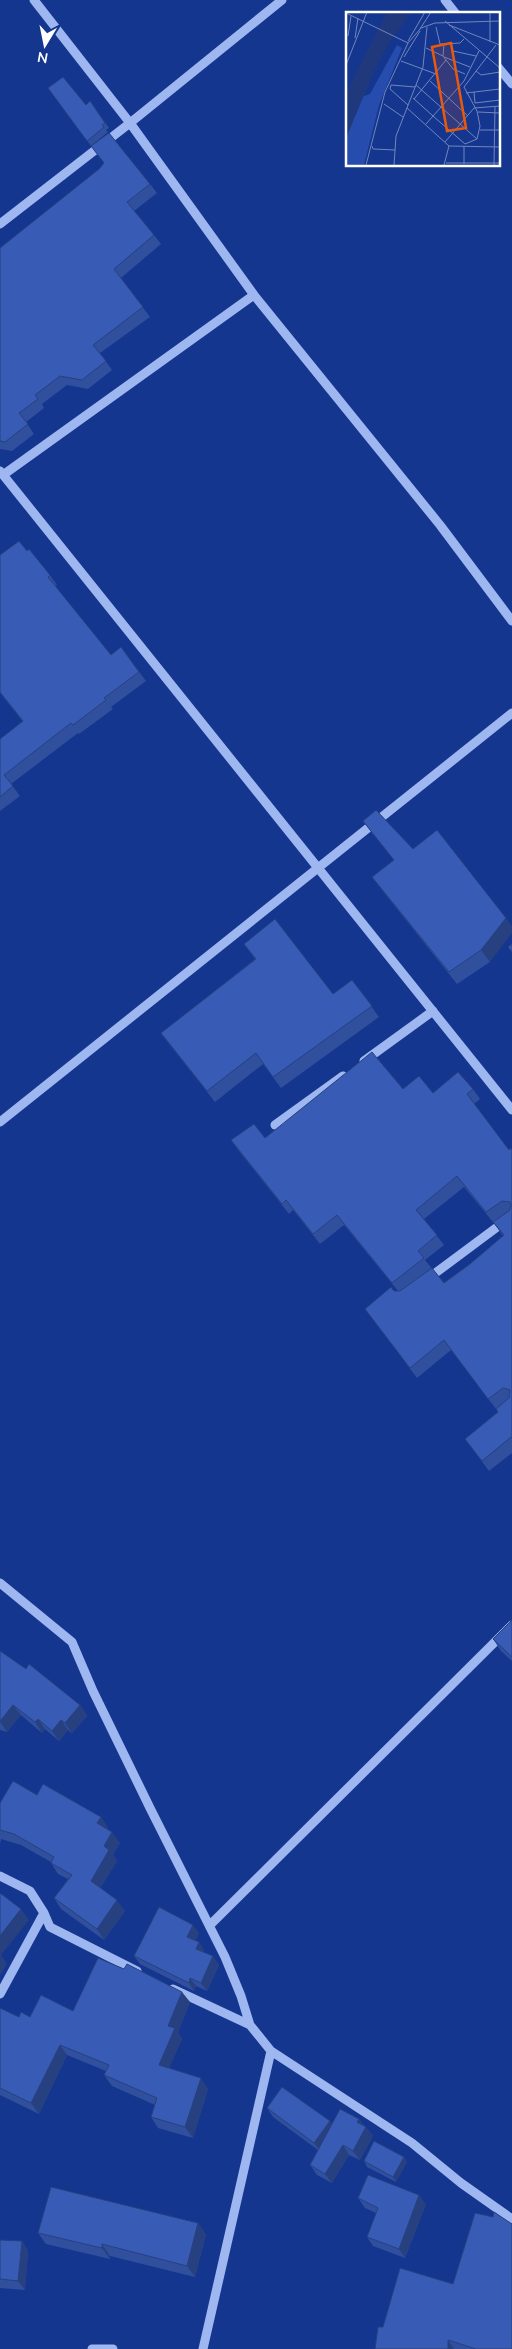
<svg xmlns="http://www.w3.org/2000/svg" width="512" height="2349" viewBox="0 0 512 2349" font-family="Mulish,sans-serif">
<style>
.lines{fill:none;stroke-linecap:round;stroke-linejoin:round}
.minor{stroke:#9fb7f1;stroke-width:9}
.wall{fill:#304f9d;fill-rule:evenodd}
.shaded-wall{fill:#27407f}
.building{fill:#385cb6;stroke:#27407f}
.inset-road{fill:none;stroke:#7286bc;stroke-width:1}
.view{fill:#e8590c;fill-opacity:0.15;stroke:#e8590c;stroke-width:2.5}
.inset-edge{fill:none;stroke:#fff;stroke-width:2.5}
</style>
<rect width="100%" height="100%" fill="#14368f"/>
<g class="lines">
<path class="minor" d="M34,0L130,123L254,295L440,525L512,621
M445,0L456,14
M498,67L512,84
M0,224L130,123L282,0
M0,471L512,1110
M3,475L254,295
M364,1061L433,1011
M0,1122L512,713
M275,1125L343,1076
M426,1280L512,1216
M0,1583L72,1642L93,1691L150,1808L225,1957L241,1996L250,2025L271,2051L412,2143L461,2183L512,2219
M0,1876L30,1891L44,1913L50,1927L137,1971
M210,1925L512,1625
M173,1989L250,2025
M0,1994L44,1913
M92,2349H113
M203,2349L271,2051"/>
</g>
<path class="wall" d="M48,88L86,105L90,101L109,128L106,130L108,132L91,146Z
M150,184L157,193L134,211L154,235L161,244L121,278L150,317L100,353L112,370L88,389L67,385L42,404L44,408L26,422L34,434L12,451L0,449V248Z
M27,551L50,575L57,585L55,586L111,655L121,647L146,681L111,707L113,709L79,734L78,733L11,784L20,796L0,811V739L23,722L0,693V555Z
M363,821L413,849L490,962L457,984L381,889L372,877L394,860L372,833Z
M244,944L333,994L352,980L379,1017L281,1088L263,1064L215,1102L169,1044L161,1033L255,959Z
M403,1089L433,1093L473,1089L480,1099L474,1104L509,1150H512V1453L489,1471L465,1439L498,1413L500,1406L496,1409L451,1350L417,1378L365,1309L394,1291H398L344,1225L320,1244L293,1210L289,1214L238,1150L231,1140L265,1138ZM464,1187L493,1222L509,1211L493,1222L503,1236L470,1264L444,1283L425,1260L444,1245L424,1219Z
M512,1620V1661L501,1651L493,1639Z
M0,1651L80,1705L87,1716L72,1733L68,1730L59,1741L45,1729L42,1733L21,1715L7,1732L0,1730Z
M37,1795L101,1817L108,1828V1829L120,1843L113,1855L117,1861L100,1888L125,1911L104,1940L61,1909L54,1898L68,1879L58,1874L51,1863V1862L21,1845L1,1839L0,1844V1803Z
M199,1933L195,1941L199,1942L204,1951V1952L219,1965L207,1991L196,1986L194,1991L140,1964L134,1956Z
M190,2002L178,2032L182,2039L169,2068L208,2089L193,2138L158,2128L151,2117L155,2105L112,2086L104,2075L106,2071L67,2055L39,2114L0,2095V2008L19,2017H30L73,2011Z
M267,2108L330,2121L332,2124L359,2119L373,2136L360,2160L349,2155L332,2183L317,2175L310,2165L318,2150L273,2117Z
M404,2157L407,2162L396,2182L367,2167L364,2161Z
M358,2198L426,2204L405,2258L373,2246L367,2237L376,2213L365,2208Z
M38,2233L206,2234L195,2277L110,2256V2259L46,2244Z
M0,2240L22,2241L28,2251L25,2290L0,2288Z
M453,2284L512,2349H375L383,2327Z"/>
<path class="shaded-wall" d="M506,918L512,926V933L490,962L481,950Z
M13,1705L21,1715L7,1732L0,1722Z
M80,1705L87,1716L72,1733L65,1723Z
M38,1719L45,1729L42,1733L35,1722Z
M61,1720L68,1730L59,1741L52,1731Z
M101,1817L108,1828L105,1834L97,1823Z
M112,1832L120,1843L113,1855L117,1861L98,1892L91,1881L104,1846Z
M117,1900L125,1911L104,1940L97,1929Z
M21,1909L29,1920L1,1955L7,1964L0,1975V1936Z
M193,1925L199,1933L193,1946L187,1937Z
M199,1942L204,1951L202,1957L196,1949Z
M213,1956L219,1965L207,1991L201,1983Z
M190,1978L196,1986L194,1991L189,1983Z
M182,1992L190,2002L178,2032L182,2039L166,2076L159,2065L168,2026Z
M60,2045L67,2055L39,2114L31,2103Z
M201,2078L208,2089L193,2138L185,2127Z
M359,2119L373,2136L360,2160L353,2151L357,2122Z
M330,2121L337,2131L321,2152L314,2143Z
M343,2145L349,2155L332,2183L325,2174Z
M404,2157L407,2162L396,2182L393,2177Z
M419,2195L426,2204L405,2258L399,2249Z
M198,2223L206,2234L195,2277L187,2266Z
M22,2241L28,2251L25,2290L18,2281Z
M102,2244L110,2256V2259L102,2248Z
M448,2340L454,2349H448Z"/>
<path class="building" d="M63,77L86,105L90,101L105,123L102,125L104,127L87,141L48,88Z
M109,133L150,184L127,202L154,235L114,269L143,307L93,345L106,361L82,380L60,376L35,395L38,399L19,413L28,424L5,442L0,441V248L99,169L104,163L91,146Z
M19,541L27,551L29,549L50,575L48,577L111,655L121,647L139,672L104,698L106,700L73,725L71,723L4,775L13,786L0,797V739L23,721L0,692V555Z
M376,810L413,849L437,830L506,918L481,950L449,972L372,877L394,860L363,821Z
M275,919L333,994L352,980L372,1006L273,1077L256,1053L207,1091L161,1033L256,959L244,944Z
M512,944V952L508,947Z
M372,1052L403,1089L419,1076L433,1093L458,1072L473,1089L467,1094L509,1150L511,1148L512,1150V1438L511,1437L482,1461L465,1439L498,1412L496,1409L509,1398L510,1390L503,1388L488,1399L444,1340L410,1368L365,1309L391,1287L394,1291H400L432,1268L444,1283L470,1264L504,1235L493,1222L509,1211L511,1206L510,1202L502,1201L486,1212L457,1176L416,1210L437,1235L418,1251L424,1258L392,1283L337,1215L313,1234L286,1200L282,1204L231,1140L254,1124L265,1138Z
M512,1620V1657L493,1639Z
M0,1651L26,1669L29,1664L80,1705L65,1723L61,1720L52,1731L38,1719L35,1722L13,1705L0,1721Z
M13,1781L37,1795L43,1784L101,1817L97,1823L112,1832L104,1846L109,1850L91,1881L117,1900L97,1929L54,1898L72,1875L51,1863L54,1857L14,1834L0,1830V1803Z
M0,1893L21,1909L0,1936Z
M159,1907L193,1925L187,1937L199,1942L196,1949L213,1956L201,1983L190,1978L189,1983L134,1956Z
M98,1958L124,1969L127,1964L182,1992L168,2026L175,2028L159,2065L201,2078L185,2127L151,2117L157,2098L104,2075L109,2065L60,2045L31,2103L0,2088V2008L19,2017L21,2012L30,2017L41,1995L73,2011Z
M282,2087L330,2121L314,2143L267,2108Z
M340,2109L359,2119L357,2122L366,2127L353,2151L343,2145L325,2174L310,2165Z
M374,2141L404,2157L393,2177L364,2161Z
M368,2175L419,2195L399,2249L367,2237L378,2208L358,2198Z
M51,2187L198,2223L187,2266L102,2244V2248L38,2233Z
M494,2212L512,2224V2349H476L448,2340V2349H375L378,2327H383L400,2268L453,2284L475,2213L493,2217Z
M0,2240L22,2241L18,2281L0,2279Z"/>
<g transform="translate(346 12)">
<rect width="154" height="154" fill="#14368f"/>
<path d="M51,33L56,36L33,93L18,153H0V126L15,85L24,82Z" fill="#264dae"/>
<path d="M41,0H66L43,31L27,62L0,126V81Z" fill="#1f397c"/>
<path class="inset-road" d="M144,0V30M0,1L62,31M99,9L154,56M103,13L154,33M90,15L94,32H98L97,44M74,17L85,0M2,24L5,4M9,26L12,6M62,29L79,0M62,31L75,16L89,11L154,9M98,32L114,31L118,27M80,36L97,44L107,57L119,62M107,39L130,44M58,45L74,19M98,45L124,55M55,49L90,62M0,53L21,0M130,59L135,63L154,60M84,69L122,104M45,73L44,77L62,93M45,73L69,75M70,73L131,127M128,80L129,91L154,88M120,81L154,77M67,86L87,104M68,87L100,48M38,92L57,105M61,96L103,134L154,135M132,100L154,101M87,104L119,132M80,112L118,69L133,39M134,118H154M99,130L128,96L154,94M119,132L131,127L134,114L131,99L118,75L150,33M26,134L27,137L49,138M100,151H154M118,152V134M20,153L39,80L62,31M48,153L50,124L77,55L81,15M98,153L103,134M148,153L149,94"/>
<path class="view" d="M105,31L120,116L101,119L86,35Z"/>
<rect width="154" height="154" class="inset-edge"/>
</g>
<g transform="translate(45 45) rotate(190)" stroke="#14368f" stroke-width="4" paint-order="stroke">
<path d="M0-4L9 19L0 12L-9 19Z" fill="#ffffff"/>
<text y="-8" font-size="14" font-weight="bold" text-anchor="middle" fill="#ffffff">N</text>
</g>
</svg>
